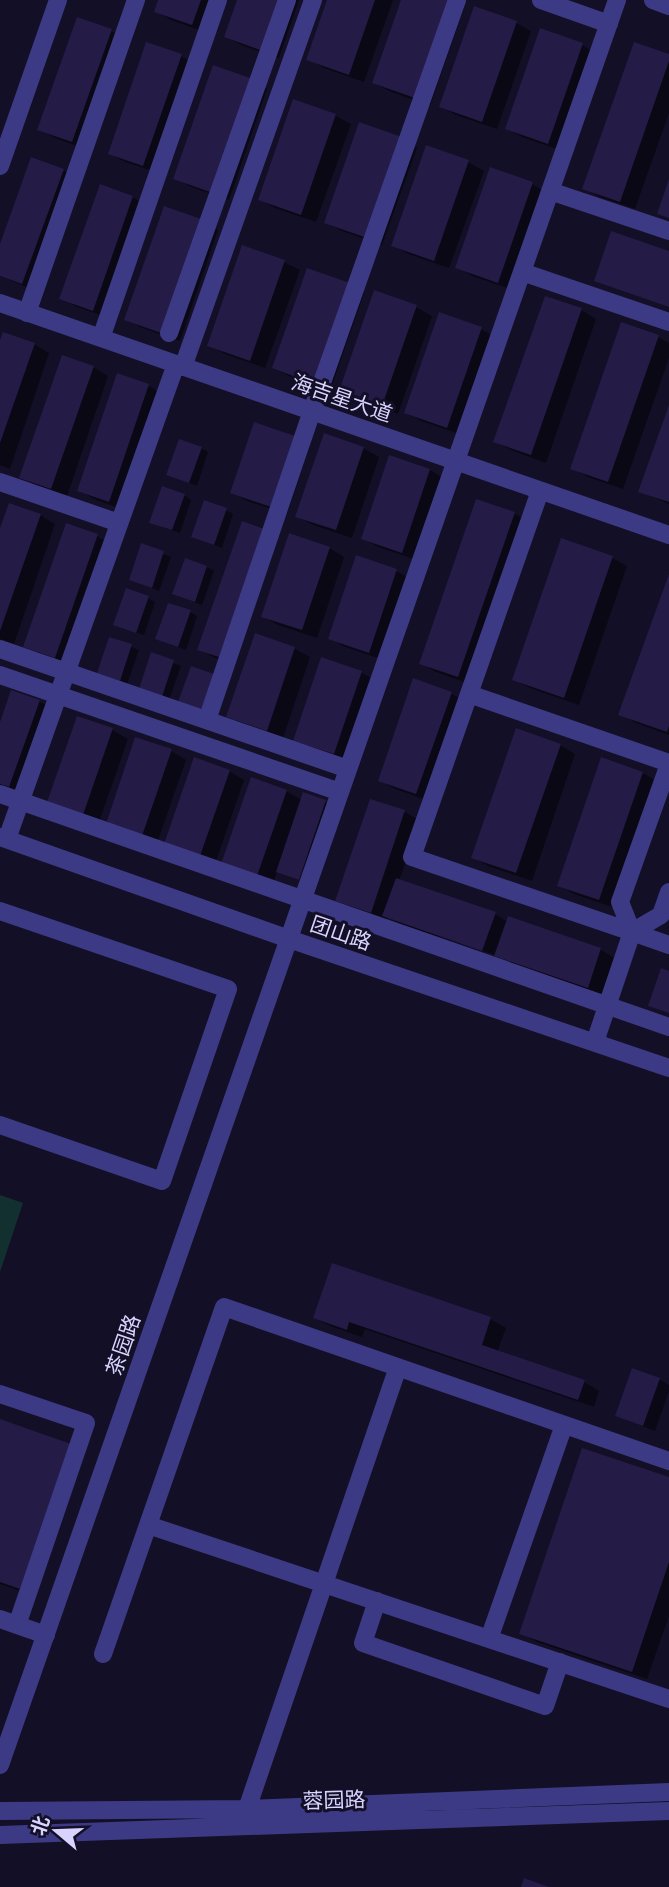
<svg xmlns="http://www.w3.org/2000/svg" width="669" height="1887" viewBox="0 0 669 1887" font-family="Montserrat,'Noto Sans SC',sans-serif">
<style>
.green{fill:#12302f}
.shadow{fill:#0007}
.building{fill:#241b47}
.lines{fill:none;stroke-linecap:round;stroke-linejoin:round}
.minor{stroke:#3d3a85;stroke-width:18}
.labels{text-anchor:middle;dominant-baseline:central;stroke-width:6;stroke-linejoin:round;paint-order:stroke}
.street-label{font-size:21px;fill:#d9d4ff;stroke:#130f26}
</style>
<rect width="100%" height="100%" fill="#130f26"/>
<path class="green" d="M0,1195L23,1203L0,1272Z"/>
<path class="shadow" d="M160,0H219L207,33L171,20L156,11Z
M238,0H299L279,58L241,45L226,36Z
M329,0H393L364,82L324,68L308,59Z
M403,0H451L464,8L430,106L389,91L374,82Z
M516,23L531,31L497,129L456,115L441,106Z
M111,31L126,39L88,150L55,138L40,129Z
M582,45L597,54L563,151L522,137L507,128Z
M181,56L196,65L159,173L125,162L110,153Z
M669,56V113L635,209L600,197L584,188Z
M252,81L267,89L229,200L191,187L176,178Z
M295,101L336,116L351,124L316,222L275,208L260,199Z
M401,139L417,148L382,245L342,231L326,222Z
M468,162L484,171L449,268L408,254L393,245Z
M63,170L79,179L38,292L0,276V249Z
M532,184L548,193L513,290L472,276L457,267Z
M132,197L148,206L109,318L77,307L62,298Z
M203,221L218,230L180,341L142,328L127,319Z
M284,262L300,270L265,368L225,354L209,345Z
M349,284L364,293L330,391L289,376L274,368Z
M376,293L416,307L432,316L398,414L356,399L341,390Z
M581,310L596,319L546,463L511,450L495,441Z
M440,314L481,329L497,338L462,435L421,421L406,412Z
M658,337L669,343V358L623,489L588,477L573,468Z
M34,344L49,353L10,469L0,465V345Z
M93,367L108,376L67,496L37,486L21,477Z
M118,375L149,386L164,395L124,510L94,499L79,490Z
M669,409V504L640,491Z
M295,437L310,446L287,514L247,501L232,492Z
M201,448L208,452L197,486L168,474Z
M363,448L379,457L352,538L313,525L297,516Z
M390,457L430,470L445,479L417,560L378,547L363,538Z
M184,495L191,500L180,533L159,526Z
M478,501L515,514L530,522L473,685L436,672L421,663Z
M226,510L233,514L222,548L201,540Z
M40,515L55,524L14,644L0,639V534Z
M263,530L278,539L235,665L215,658L199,649Z
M97,536L112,545L71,665L41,655L25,646Z
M143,546L171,557L159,591L131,579Z
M329,548L344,557L317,638L278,625L263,616Z
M612,558L627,566L579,705L530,688L514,679Z
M207,567L214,571L202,605L174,594Z
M396,571L411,579L384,660L345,647L330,638Z
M669,578V735L636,723L620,714Z
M148,598L155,602L144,635L123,628Z
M190,612L197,616L186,650L157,638Z
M256,635L295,649L310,657L283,738L244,725L228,716Z
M110,639L139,650L127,684L99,672Z
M152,655L181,666L169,700L148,692Z
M361,672L376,681L349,762L310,749L295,740Z
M414,680L452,694L467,702L432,802L395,789L380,780Z
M39,701L51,708L20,793L0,785V727Z
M78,718L112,730L128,739L99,822L64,810Z
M560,745L575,754L532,881L488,866L473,857Z
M171,751L186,760L157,843L123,832Z
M602,759L643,773L658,782L615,908L574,894L559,885Z
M229,771L244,780L215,864L208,861L209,857L180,848Z
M286,791L302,800L325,802L336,808L311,885L277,871L273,884L238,872Z
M371,801L405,812L420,821L399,881L495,914L508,922L509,918L601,950L616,959L603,996L512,964L498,956L400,924L387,917L386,920L353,909L337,900Z
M333,1265L490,1319L506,1328L497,1352L584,1382L599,1391L594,1407L365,1329L362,1337L330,1326L315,1318Z
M659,1379L669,1385V1391L655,1431L617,1416Z
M0,1421L70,1446L85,1454L35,1596L0,1584Z
M669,1479V1616L647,1679L537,1642L521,1633Z"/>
<path class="building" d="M158,0H201L192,25L154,12Z
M237,0H281L263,51L224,37Z
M327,0H375L349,75L306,60Z
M401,0H449L415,98L372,83Z
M474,6L517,21L482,122L439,107Z
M77,17L112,29L72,142L37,130Z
M540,28L583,43L548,144L505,129Z
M146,42L182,54L143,166L108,154Z
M634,42L669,54V61L620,202L582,189Z
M213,65L253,79L213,193L173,179Z
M293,99L336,114L301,215L258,200Z
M359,122L402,137L367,238L324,223Z
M426,145L469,160L434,261L391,246Z
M31,157L64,169L22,284L0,276V244Z
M490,167L533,182L498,283L455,268Z
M669,179V218L657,214Z
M100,184L133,196L93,311L59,299Z
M164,206L204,220L164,334L124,320Z
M611,231L669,251V307L594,281Z
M242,245L285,260L250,361L207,346Z
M307,268L350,283L314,384L272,368Z
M374,290L417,305L382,406L339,391Z
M545,296L582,308L531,455L493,442Z
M439,312L482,327L447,428L404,413Z
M621,322L659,335L608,482L570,469Z
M3,332L35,343L0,443V340Z
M62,355L94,366L51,489L19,478Z
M117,373L149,384L109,502L77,491Z
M669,405V502L638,492Z
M254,422L295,436L271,507L230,493Z
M324,433L364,447L336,530L295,517Z
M179,439L202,447L189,483L166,475Z
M389,455L430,469L402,553L361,539Z
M162,486L185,494L172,530L149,523Z
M476,499L515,512L458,677L419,664Z
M204,500L227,508L214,545L191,537Z
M9,503L41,514L0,631V528Z
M242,521L264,529L219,657L197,650Z
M66,523L98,534L55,658L23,647Z
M289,533L330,547L302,630L261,617Z
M561,538L613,556L564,698L512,680Z
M141,543L164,551L152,588L129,580Z
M356,555L397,569L369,653L328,639Z
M185,558L207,566L195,602L172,594Z
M669,574V726L667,732L618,715Z
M126,588L149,596L136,633L113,625Z
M168,603L191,610L178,647L155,639Z
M255,633L295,647L267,731L226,717Z
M109,637L132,644L120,681L97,673Z
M151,652L174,660L162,697L139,689Z
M321,657L362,671L334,754L293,741Z
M191,666L214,674L201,710L178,702Z
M413,678L452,692L416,794L378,781Z
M11,690L40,700L9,787L0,784V722Z
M77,716L113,728L83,815L47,802Z
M516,728L561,744L516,873L471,858Z
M135,737L172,749L142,836L106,824Z
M194,757L230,770L200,856L164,844Z
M601,757L643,772L599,900L557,886Z
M251,777L287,790L257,876L221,864Z
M303,792L326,800L299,880L276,872Z
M370,799L405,810L371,913L335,901Z
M396,878L496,912L482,951L382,916Z
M508,916L601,948L588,988L494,956Z
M661,968L669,971V1013L648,1006Z
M332,1263L491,1317L482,1345L585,1380L578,1400L349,1322L347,1330L313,1318Z
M632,1368L660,1378L643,1426L615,1416Z
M0,1419L71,1444L20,1589L0,1582Z
M582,1448L669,1477V1562L632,1672L519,1634Z
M524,1878L549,1887H521Z"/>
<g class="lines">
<path class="minor" d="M541,0L609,24
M653,0L669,6
M0,166L58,0
M550,191L669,231
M522,272L669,322
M0,303L669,535
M27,313L136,0
M169,333L287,0
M101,338L218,0
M183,367L313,0
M0,482L119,523
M540,491L412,857L632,932L595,1042
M0,649L348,769
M0,675L340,792
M469,694L669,763
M207,720L312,411L457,0
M0,794L669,1027
M0,837L289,939L669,1068
M7,839L176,364
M0,911L228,989L162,1181L0,1125
M632,932L620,902L669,764
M632,932L661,915L669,892
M632,932L669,945
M0,1394L86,1423L17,1625L46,1635
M148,1525L669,1699
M377,1601L363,1643L545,1706L560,1662
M0,1619L17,1625
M489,1639L564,1425
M103,1654L224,1307L669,1461
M0,1765L617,0
M247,1809L398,1367
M0,1811L247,1809L669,1792
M0,1835L669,1811"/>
</g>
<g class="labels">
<g class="street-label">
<text transform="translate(342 398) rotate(19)">海吉星大道</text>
<text transform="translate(341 933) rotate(19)">团山路</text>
<text transform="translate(123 1345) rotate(-71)">茶园路</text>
<text transform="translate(334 1800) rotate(-2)">蓉园路</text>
</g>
</g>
<g transform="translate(56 1831) rotate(289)" stroke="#130f26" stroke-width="5" paint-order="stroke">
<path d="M0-5L12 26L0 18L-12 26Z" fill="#d9d4ff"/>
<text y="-10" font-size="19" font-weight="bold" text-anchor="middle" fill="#d9d4ff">北</text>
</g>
</svg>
